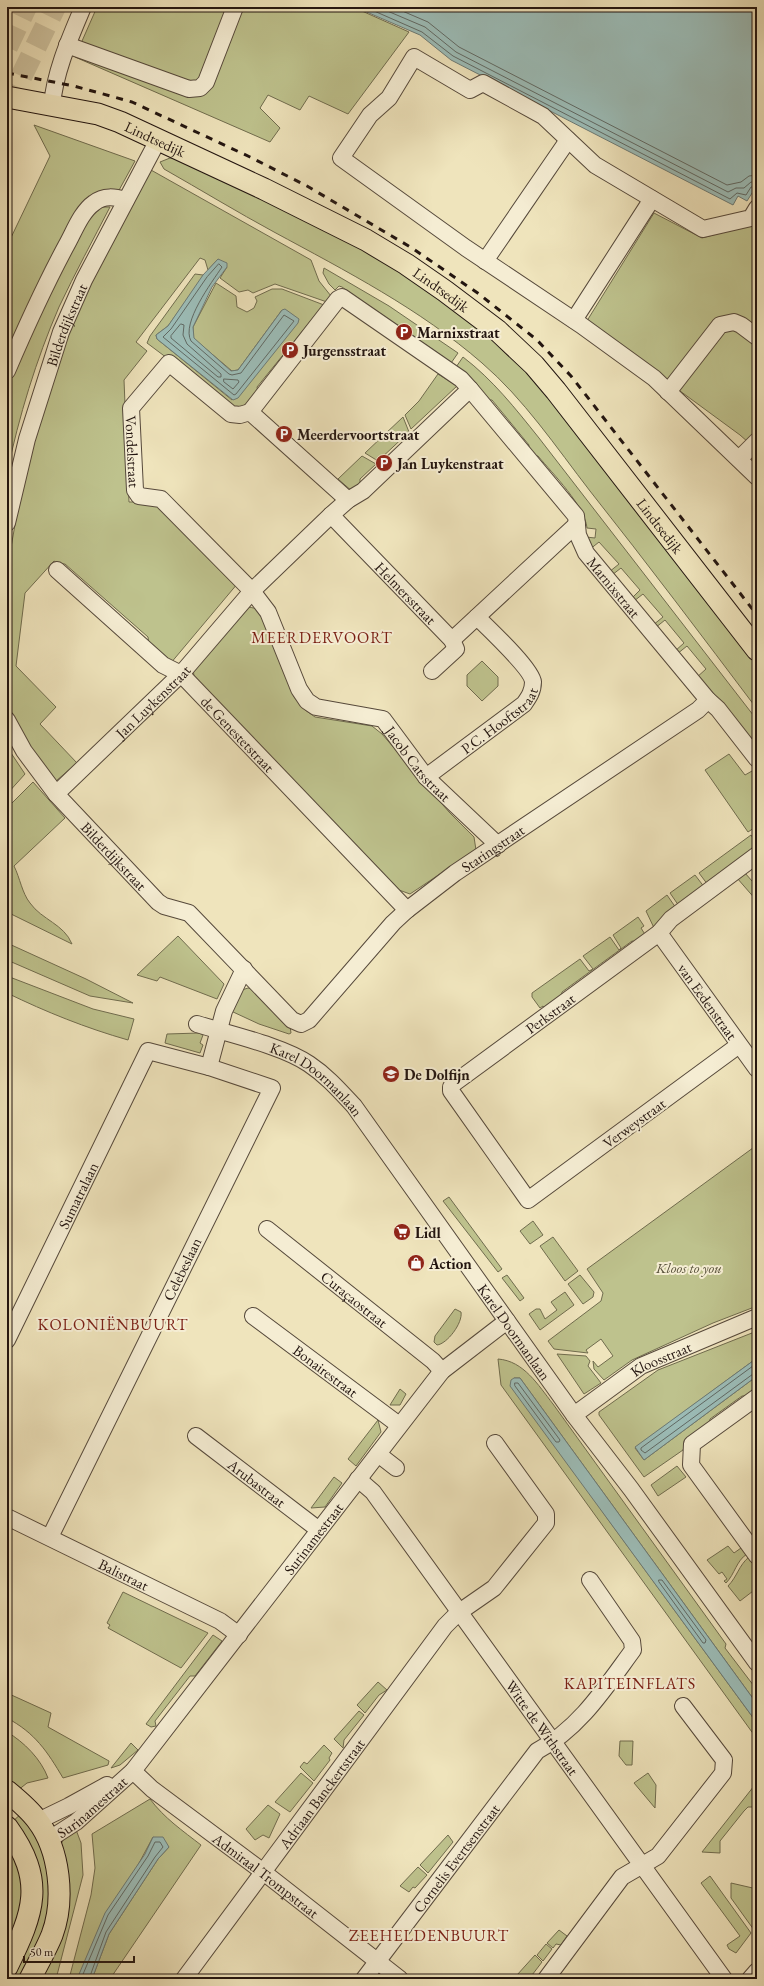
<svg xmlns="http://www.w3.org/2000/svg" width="764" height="1986" viewBox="0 0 764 1986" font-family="'EB Garamond',serif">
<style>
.green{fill:#bec28d;stroke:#706c4e}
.water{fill:#9cbdb8;stroke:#6c7a75}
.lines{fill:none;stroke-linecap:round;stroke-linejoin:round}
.shore{stroke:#606964;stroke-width:1}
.highway-tunnel{stroke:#d0c5a2;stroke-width:22;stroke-dasharray:22 11;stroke-linecap:butt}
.minor-casing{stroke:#56493b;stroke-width:18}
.major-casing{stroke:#231510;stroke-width:23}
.minor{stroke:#f5edd3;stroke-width:16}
.major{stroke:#efe4bc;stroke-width:21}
.rail{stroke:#231510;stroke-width:3;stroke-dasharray:7 7;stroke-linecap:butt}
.labels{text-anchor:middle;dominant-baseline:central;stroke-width:4;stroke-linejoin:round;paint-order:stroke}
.street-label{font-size:15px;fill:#231510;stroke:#f5edd3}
.poi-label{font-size:15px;font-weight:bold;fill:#231510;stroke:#f5edd3;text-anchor:start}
.park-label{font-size:15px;font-style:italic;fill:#59523c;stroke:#f5edd3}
.neighbourhood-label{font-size:16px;letter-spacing:1px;fill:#7a1f14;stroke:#f5edd3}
</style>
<rect width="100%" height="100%" fill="#efe4bc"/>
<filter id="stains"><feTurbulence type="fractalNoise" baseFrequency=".005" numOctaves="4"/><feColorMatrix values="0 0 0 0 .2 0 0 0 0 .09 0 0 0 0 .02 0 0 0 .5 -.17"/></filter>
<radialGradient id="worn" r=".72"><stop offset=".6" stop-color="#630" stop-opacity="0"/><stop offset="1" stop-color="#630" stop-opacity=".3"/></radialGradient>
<path class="green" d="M97,7H353L409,32L348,114L309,96L300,110L268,95L260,108L280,128L270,142L75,57Z
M34,125L135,161L118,192L99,195L7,362V246L50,156Z
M170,158H179L367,250L462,313L519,361L692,579L757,664V709C702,636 647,563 590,491C556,447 524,399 482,363C420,309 346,271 274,232C237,212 201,190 164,169L160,162Z
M151,170L311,260L319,281L331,296L327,302L275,284L253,293L248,290L239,292L220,278L227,267L218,259L208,270L205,260L200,258L136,342L147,351L124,380L129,502H157L238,583L170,664L149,645L148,637L65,564H59L54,561L25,593L16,666L56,707L40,724L77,763L56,781L24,740L13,719L7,698V570L27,457L72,315Z
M103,207H110C93,240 75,273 59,307C36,360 19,416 7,473V386L43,301L77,233L95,211Z
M654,213L702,238L757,223V450L740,435L646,366L585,324Z
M324,268L389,306L458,353L449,366L445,358L342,287L339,286L335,290L329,284L323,273Z
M195,274L203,275L201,280L168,326L156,335L157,339L232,400L282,310L238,370L232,371L193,338V327L216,283L236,296L237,307L247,312L254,308L257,301L255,297L272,289H282L324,305L322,311L317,313L257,387L258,392L246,406L235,409L147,343L150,336Z
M463,357C493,380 515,408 539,438L757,720V751L716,696L708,691L696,678L706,669L687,646L677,654L675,651L684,643L665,620L655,628L653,625L663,617L643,594L634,601L631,599L640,590L621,568L612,575L609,572L619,564L599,542L589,550L586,537L595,538L596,529L587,528C585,506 553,474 538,456L531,455L528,452L529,445L492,400H488L454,370Z
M438,374L457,386L411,429L405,415L419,401Z
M403,417L409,432L378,461L365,453Z
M362,456L376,464L360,479V486L353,492L338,479Z
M245,607C255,607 257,609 262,617L294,697L305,710L315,717L372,726L382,734L449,812L474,837L476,850L410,894L399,890L194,677L193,667Z
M482,661L498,677V686L482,701L467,686V675Z
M7,747L25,774L7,794Z
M729,754L745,775L752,771L757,778V831L754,828L748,832L705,770Z
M33,782L65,818L14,866C20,878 22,893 30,903C42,920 64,924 72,944L7,912V808Z
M751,835L757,844V850L708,885L699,873Z
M745,873L752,881L755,878L757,880L754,885L757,888V901L737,878Z
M695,875L705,888L679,906L670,893Z
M667,895L676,908L655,930L646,911Z
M638,917L644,926L641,928L646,936L638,942L632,941L562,992L561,998L545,1009L543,1006L540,1008L532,997V993L580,959L589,971L593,969L583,956L610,937L619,950L621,948L613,935Z
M178,936L224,984L217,999L160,977L157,981L137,975Z
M7,943L86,979L133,1003L90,996L7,960Z
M7,976L93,1009L134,1019L128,1040C86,1028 46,1012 7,993Z
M248,988L253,989L290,1026L291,1033L289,1034L259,1024L231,1011L242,990Z
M199,1033L203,1035L200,1043L203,1045L200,1053L165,1043L167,1034Z
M757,1145V1306L713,1323L632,1360L604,1380L594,1369L593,1361L598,1367L613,1356L601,1339L586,1350L588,1353L554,1349L548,1341L601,1301L603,1293L587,1269Z
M449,1197L502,1269L498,1272L443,1201Z
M533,1221L543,1235L530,1244L520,1231Z
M553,1237L578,1271L565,1281L540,1246Z
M507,1275L524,1298L520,1301L502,1278Z
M580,1275L594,1292L593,1297L583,1304L568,1284Z
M565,1292L574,1305L540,1330L529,1314L536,1309H540L545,1319L557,1310L551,1302Z
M455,1309L461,1312C463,1323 447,1344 437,1345L434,1342L435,1336Z
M757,1331V1358L635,1448L644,1460L757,1376V1391L749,1396H742L710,1419L709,1426L684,1447L683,1450L644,1477L599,1415V1412L658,1370Z
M557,1354L586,1356L590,1361L588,1366L601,1383L584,1394Z
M498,1359C524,1361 538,1385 553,1404L726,1644L725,1648L757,1690V1704L520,1378H514L607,1518L757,1723V1739L501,1385Z
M400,1389L406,1394L400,1405H390Z
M378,1420L381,1432L356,1466L348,1459Z
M677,1466L686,1477L658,1496L651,1485Z
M334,1477L342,1483L325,1507L311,1508Z
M728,1546L734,1553L741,1548L747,1554C736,1561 735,1574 726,1583L724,1581L727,1579L722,1572L719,1574L707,1560Z
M749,1557L757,1568V1588L740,1601L728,1586C737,1577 739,1565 749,1557Z
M123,1592L208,1633L181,1668L108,1628L110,1625L107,1623Z
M213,1635L222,1641L195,1676H190L155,1721L156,1726L151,1727L146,1724Z
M378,1682L387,1690L379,1695L365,1713L357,1705Z
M7,1693L51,1713L48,1727L109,1761L108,1765L63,1778C47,1751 35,1733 7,1718Z
M359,1711L364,1715L344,1740L343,1748L334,1739Z
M7,1732C24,1742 41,1759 48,1778L27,1783L17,1791L7,1775Z
M620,1741H633L632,1765H626L619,1756Z
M131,1743L138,1750L120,1765L111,1768Z
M324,1745L332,1753L329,1758L330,1760L314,1781L300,1767L304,1762L307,1764Z
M301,1773L313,1783L290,1812L275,1802Z
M648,1773L656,1785L655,1808L634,1783Z
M754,1786L757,1788V1807H748L744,1811L720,1841V1853L702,1852Z
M150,1799C164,1818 183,1831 201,1845L110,1979H92L109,1934L158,1859L169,1847L153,1837L77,1979H69L91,1895L95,1868L92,1834Z
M268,1805L280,1814L269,1838L263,1835L255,1840L246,1829Z
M23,1812L46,1851L51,1912L25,1979H7L35,1919L11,1823Z
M75,1827L81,1843L83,1875L56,1979H37L60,1846L66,1835Z
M7,1835L26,1889L7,1952V1899L11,1884V1867L7,1857Z
M448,1835L453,1842L428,1873L420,1865Z
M418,1867L427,1875L415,1888L413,1887L409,1892L400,1886Z
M710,1876L751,1933L736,1953L729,1949L727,1945L740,1936L701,1883Z
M731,1883L757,1889V1926L754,1930L731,1898Z
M559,1930L567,1936L561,1945L556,1944L553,1948L547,1943Z
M546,1944L552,1949L543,1961L537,1955Z
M535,1955L542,1962L529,1979H521L517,1975Z"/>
<path class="water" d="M355,7H757V192L754,190L747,201L738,196L733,205L451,60L420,35Z
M218,259L227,263V267L212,287L193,327L194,338L231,371L238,370L282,310L285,309L299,319L298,323L238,398L233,400L157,339L156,335L168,326L203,275Z
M757,1358V1376L644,1460L635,1447Z
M514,1378H520L757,1704V1723L510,1386L511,1380Z
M153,1837H163L169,1847L158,1859L109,1934L92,1979H77L105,1913L145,1854Z"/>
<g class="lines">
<path class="shore" d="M365,7L422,32L453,56L730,199L737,193L746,195L751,187H757
M378,7L425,27L456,52L728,192L736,188H744L751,182H757
M393,7L428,22L459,47L727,185L741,182L749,176L757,175
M219,264L222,267C212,282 181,323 191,341L229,374L232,375L241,373L284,315L294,321L236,394L234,395L163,337L171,329L207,277Z
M181,324L184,325L183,335L187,344L221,374V377H218L171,338V336Z
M224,379L238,380L239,382L233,389L224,382Z
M757,1363L641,1448V1450L645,1453L753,1374H757
M515,1383H518L560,1440L559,1442H556L515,1386Z
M659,1580H662L706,1640L705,1643H703L659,1582Z
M81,1979L108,1915L148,1856L155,1842H160L163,1847L155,1857L106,1932L89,1979"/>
<path class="highway-tunnel" d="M7,47L26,7
M7,106L55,7"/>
<g class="minor-casing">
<g id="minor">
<path d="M67,45L189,89L200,88L206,82L235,7"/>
<path d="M52,105C55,71 70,38 83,7"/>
<path d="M757,208L751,218L703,229L595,165L543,116L483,83L470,90L414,57L389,98L370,115L341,158L466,248L581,325L654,378L757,477"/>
<path d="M485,261L568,140"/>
<path d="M574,320L652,199"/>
<path d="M7,371C25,329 44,287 66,246C74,232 81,212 94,203C104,195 115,197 126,200"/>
<path d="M668,392L720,325L734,322L741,325L757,337"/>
<path id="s1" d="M250,412L338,299L342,297L461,379L470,389L576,516L578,535L586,553L708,700L718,709L757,759"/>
<path d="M739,459L757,441"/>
<path id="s2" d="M348,500L250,412L240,415L231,414L169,363L131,408L135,490L139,496L161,499L252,591L268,612L299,689L307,701L316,707L383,719L426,777L498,845"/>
<path id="s3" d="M331,515L452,640L456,649L432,671"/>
<path id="s4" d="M7,523L27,439L61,332L84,280L158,140"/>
<path id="s5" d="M57,570L163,665L181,674L407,910"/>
<path d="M452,640L577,524"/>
<path id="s6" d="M7,720L24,751L56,794L158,902L164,906L189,913L292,1020L301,1024L309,1020L393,923L407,910L455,873L698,710L708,700"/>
<path id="s7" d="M426,777L524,704C529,697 533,691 533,682C532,669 488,628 477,617"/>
<path id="s8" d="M56,794L181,674L252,591L331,515L348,500L363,491L470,389"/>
<path id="s9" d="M659,933L757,1069"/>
<path id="s10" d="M197,1024C229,1034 283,1046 309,1064C327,1076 340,1091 354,1106L574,1415L631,1489L757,1663"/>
<path id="s11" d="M739,1045L528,1200L451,1091V1087L453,1084L659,933L671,919L757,855"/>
<path d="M209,1067L224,1011L244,969"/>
<path id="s12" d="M267,1229L433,1361L442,1371"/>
<path id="s13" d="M253,1316L399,1425"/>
<path id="s14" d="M7,1340L148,1051L209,1067L272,1088L50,1537"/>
<path d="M757,1397L692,1444L691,1465L757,1556"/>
<path id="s15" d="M574,1415L641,1366L757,1317"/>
<path id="s16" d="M196,1436L319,1530"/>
<path d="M378,1454L396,1468"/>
<path id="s17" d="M358,1479L373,1492L724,1979"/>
<path id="s18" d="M7,1517L220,1621L239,1635"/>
<path id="s19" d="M133,1771L152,1789L262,1871L400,1979"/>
<path d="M38,1821L69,1806L107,1785"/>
<path id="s20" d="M48,1840L76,1822L133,1771L442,1371L507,1321"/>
<path id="s21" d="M184,1979L445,1626L458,1613L494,1588L546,1523V1514L495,1443"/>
<path id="s22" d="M364,1979L537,1751C579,1729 605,1688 633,1650L632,1641L590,1580"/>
<path d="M546,1979L622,1877L658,1856L723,1773L724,1760L683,1706"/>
<path d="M750,1979L757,1971"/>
</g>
</g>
<g class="major-casing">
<g id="major">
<path id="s23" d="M7,97L98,114L120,122L264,189L366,240L406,264L445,291L498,331L534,365L556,391L757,650"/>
<path d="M7,1791C18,1800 29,1809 37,1820C60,1850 65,1900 52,1935C46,1950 37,1965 30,1979"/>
<path d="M7,1827C46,1881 34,1912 7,1967"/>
</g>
</g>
<use href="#minor" class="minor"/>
<use href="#major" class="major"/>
<path class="rail" d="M7,73L74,86L132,102L250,157L307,186L412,248L479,294L537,340L571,376L757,615"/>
</g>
<defs>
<g id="parking-disc" transform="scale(0.9)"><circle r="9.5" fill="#8f2418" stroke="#f5edd3"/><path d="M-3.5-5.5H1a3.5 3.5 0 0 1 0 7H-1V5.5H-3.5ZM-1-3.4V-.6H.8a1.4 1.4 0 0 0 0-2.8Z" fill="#fff"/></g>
<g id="school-disc" transform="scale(0.9)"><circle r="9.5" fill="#8f2418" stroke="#f5edd3"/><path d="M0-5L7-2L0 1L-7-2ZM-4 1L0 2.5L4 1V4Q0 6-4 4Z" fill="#fff"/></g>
<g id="supermarket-disc" transform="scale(0.9)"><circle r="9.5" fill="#8f2418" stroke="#f5edd3"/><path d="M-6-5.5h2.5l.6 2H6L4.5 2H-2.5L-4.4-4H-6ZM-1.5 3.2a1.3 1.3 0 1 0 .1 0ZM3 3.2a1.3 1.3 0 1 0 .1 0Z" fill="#fff"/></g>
<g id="shop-disc" transform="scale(0.9)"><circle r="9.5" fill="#8f2418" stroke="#f5edd3"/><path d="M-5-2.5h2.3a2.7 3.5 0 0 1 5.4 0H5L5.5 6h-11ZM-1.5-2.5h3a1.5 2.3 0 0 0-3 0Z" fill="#fff"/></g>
</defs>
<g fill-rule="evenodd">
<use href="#parking-disc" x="404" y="332"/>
<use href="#parking-disc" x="290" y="350"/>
<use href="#parking-disc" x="284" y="434"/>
<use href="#parking-disc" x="384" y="463"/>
<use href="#school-disc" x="391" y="1074"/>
<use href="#supermarket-disc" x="402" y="1232"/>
<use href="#shop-disc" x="416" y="1263"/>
</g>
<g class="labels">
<g class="street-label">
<text stroke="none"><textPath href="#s23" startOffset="155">Lindtsedijk</textPath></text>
<text stroke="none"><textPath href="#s23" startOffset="479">Lindtsedijk</textPath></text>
<text stroke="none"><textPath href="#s4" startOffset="207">Bilderdijkstraat</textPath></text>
<text stroke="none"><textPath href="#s2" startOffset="334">Vondelstraat</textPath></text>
<text stroke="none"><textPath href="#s23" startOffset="803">Lindtsedijk</textPath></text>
<text stroke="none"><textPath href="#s1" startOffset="554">Marnixstraat</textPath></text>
<text stroke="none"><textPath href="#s3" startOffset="108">Helmersstraat</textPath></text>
<text stroke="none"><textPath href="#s8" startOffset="134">Jan Luykenstraat</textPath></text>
<text stroke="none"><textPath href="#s7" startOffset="93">P.C. Hooftstraat</textPath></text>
<text stroke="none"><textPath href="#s5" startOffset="245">de Genestetstraat</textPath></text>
<text stroke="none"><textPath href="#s2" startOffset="791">Jacob Catsstraat</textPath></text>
<text stroke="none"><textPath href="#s6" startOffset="691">Staringstraat</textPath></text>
<text stroke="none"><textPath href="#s6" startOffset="174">Bilderdijkstraat</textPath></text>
<text stroke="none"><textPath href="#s9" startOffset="84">van Eedenstraat</textPath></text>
<text stroke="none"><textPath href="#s11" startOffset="523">Perkstraat</textPath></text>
<text stroke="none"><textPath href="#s10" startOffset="134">Karel Doormanlaan</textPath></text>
<text transform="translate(634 1123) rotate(-36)">Verweystraat</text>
<text stroke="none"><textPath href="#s14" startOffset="161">Sumatralaan</textPath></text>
<text transform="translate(182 1269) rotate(-64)">Celebeslaan</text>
<text stroke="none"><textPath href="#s12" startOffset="112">Curaçaostraat</textPath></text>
<text stroke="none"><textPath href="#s10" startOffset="458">Karel Doormanlaan</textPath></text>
<text stroke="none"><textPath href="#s15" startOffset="104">Kloosstraat</textPath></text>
<text stroke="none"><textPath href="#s13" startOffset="91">Bonairestraat</textPath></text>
<text stroke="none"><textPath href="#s16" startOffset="77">Arubastraat</textPath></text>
<text stroke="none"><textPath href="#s20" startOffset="404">Surinamestraat</textPath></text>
<text stroke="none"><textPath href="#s18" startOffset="130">Balistraat</textPath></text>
<text stroke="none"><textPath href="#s17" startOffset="310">Witte de Withstraat</textPath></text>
<text stroke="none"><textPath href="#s21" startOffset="231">Adriaan Banckertstraat</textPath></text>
<text stroke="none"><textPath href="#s20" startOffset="55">Surinamestraat</textPath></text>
<text stroke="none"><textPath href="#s22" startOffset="152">Cornelis Evertsenstraat</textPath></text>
<text stroke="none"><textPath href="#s19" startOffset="169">Admiraal Trompstraat</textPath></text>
</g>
<g class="poi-label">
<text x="417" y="332">Marnixstraat</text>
<text x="303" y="350">Jurgensstraat</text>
<text x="297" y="434">Meerdervoortstraat</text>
<text x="397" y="463">Jan Luykenstraat</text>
<text x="404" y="1074">De Dolfijn</text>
<text x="415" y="1232">Lidl</text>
<text x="429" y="1263">Action</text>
</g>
<g class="park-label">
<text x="689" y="1267">Kloos to you</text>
</g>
<g class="neighbourhood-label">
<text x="322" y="637">MEERDERVOORT</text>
<text x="113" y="1324">KOLONIËNBUURT</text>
<text x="630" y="1683">KAPITEINFLATS</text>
<text x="429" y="1935">ZEEHELDENBUURT</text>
</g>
</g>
<rect width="764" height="1986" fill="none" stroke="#efe4bc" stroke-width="24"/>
<rect x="8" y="8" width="748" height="1970" fill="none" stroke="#231510" stroke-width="2"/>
<rect x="12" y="12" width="740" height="1962" fill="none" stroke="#231510"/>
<path d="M24 1956v6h110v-6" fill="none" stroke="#231510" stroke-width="2"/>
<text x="30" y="1956" font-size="12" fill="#231510" stroke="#f5edd3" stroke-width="3" paint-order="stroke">50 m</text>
<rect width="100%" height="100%" filter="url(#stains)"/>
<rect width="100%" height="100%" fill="url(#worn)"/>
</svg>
